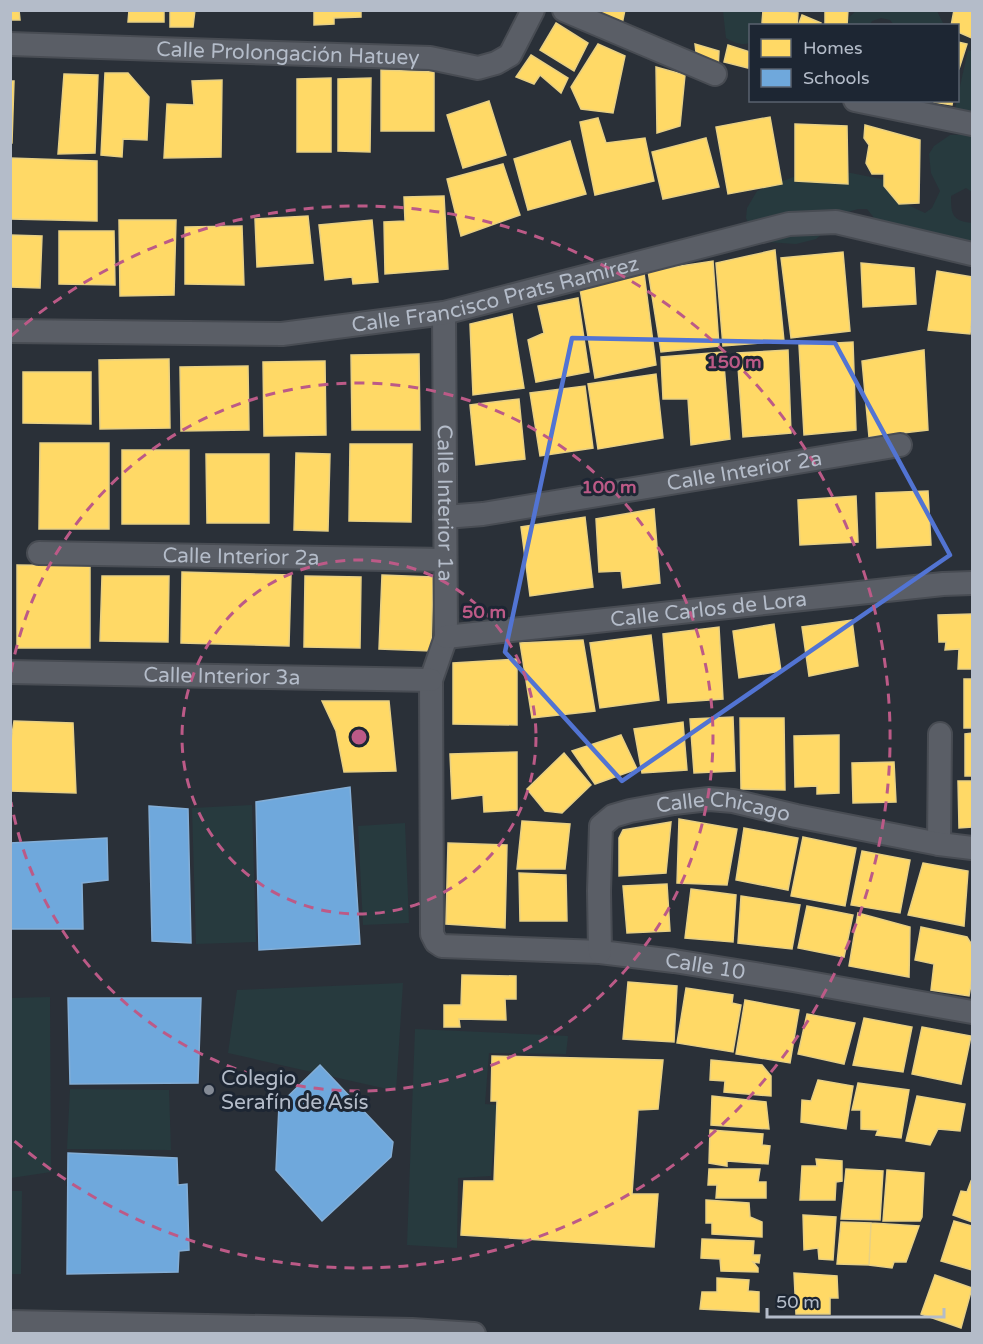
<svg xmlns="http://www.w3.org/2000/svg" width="983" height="1344" viewBox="0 0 983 1344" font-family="'Varela Round',sans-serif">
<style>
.green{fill:#273a3e}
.homes{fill:#ffd966;stroke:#e8d084;stroke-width:1.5}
.schools{fill:#6fa8dc;stroke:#84aed6;stroke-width:1.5}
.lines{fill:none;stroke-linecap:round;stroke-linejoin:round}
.minor-casing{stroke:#484c53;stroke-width:26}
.minor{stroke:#5a5e66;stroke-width:22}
.marked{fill:none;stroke:#5274d3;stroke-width:4.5;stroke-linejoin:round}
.ring{fill:none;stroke:#bc5a87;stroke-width:3;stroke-dasharray:10 8}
.poi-dot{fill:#848b96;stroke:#1d2633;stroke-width:2}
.labels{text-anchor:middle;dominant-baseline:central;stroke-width:6;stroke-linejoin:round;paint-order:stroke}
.street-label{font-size:21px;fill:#b4bcc9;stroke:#1d2633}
.poi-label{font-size:21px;fill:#b4bcc9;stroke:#1d2633;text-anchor:start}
.centre{fill:#bc5a87;stroke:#1d2633;stroke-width:3}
.ring-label{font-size:18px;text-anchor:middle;font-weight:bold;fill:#bc5a87;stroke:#1d2633;stroke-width:6;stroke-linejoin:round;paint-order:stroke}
</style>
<rect width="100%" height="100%" fill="#2a3038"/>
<path class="green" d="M857,10L937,11L944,25H894L890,20L881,18L872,21L870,25L842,26L846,20Z
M723,11H761V25L750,26V43C742,46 733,42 726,38Z
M968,50L972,51V113L955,109Z
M972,134V192L966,188L951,196C951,214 952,221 972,223V247L891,239L867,209H858L848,212L816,239L796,244L767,242L751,228L746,218L747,208L757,191L801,174L821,173H851L881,179L890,183L908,205L925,213L932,208L940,191L931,173L929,154L934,146L950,135Z
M252,805L256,942L196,944L192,808Z
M405,823L409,923L363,925L358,826Z
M403,983L396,1091L228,1053L237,990Z
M50,997L51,1172L11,1178V998Z
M415,1029L568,1036L566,1054L489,1053L485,1104L497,1105L491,1176L458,1178L457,1248L407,1245Z
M70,1089L169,1090L171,1150L67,1149Z
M11,1191H22L21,1274H11Z"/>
<path class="homes" d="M10,10H19L20,20H10Z
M129,10H164V22H128Z
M170,10H195L193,27H170Z
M314,10H361V17L334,18V24L314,25Z
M574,10H625L621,29Z
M763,10H780L798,13L797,26H774L762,23Z
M825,10H848L847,26H825Z
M954,10H972V38L958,32V26H951Z
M802,15L821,23L820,26H798Z
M556,23L588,43L574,71L540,50Z
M958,42L967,44L959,69H958Z
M598,44L625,56L613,113L581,109L571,87Z
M695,44L719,51L718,70L697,61Z
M728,45L750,52L748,68L724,62Z
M531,55L568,78L561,93L540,75L534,84L516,77Z
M656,67L685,75L680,126L657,133Z
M381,70L434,72V131H381Z
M105,73H128L149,97L147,140L123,139L122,157L101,155Z
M64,74L98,75L95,153L58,154Z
M331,78V152H297V79Z
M371,78L370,152L338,151V79Z
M222,80L221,157L164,158L167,104L194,105L192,81Z
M10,81H14L12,143H10Z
M934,100H953L952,105L934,102Z
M489,101L506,155L463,168L447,115Z
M770,117L782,184L728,194L716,127Z
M598,118L606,143L645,138L654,181L595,195L580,122Z
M795,124L847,126L848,184L795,181Z
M865,125L920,140L919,203L899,204L884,186V174H872L866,163L869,145L864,138Z
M706,138L719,187L663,199L652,152Z
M570,141L586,194L528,210L514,159Z
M10,158L97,161V221L10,219Z
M503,164L520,215L461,236L447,179Z
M444,196L448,269L385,274L384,222L405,221L404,197Z
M308,216L313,263L257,267L255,219Z
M119,220H176L174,295L120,296Z
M372,220L378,282L353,284L352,277L325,280L319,225Z
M242,226L244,285L185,284V227Z
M59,231H114L115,285L59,284Z
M10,235L42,236L40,288L10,287Z
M775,250L784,341L723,346L716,263Z
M843,252L850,331L791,338L781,258Z
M713,261L719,346L661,352L648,271Z
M861,263L914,268L916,304L863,307Z
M937,271L972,277V317L970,334L928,330Z
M644,273L656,365L595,378L580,289Z
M578,298L589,372L536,382L528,340L544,333L538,306Z
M512,314L524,388L473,395L470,324Z
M853,342L856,430L804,435L799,345Z
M788,350L791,433L743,437L737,353Z
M924,350L928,430L869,437L862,361Z
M723,352L730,439L691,445L688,399H663L661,357Z
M419,354L420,430H352L351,355Z
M169,359L170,428L100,429L99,360Z
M325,361L326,435L264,436L263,362Z
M248,366L249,430L181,431L180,367Z
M23,372H91V424L23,423Z
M656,374L663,438L598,449L588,384Z
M585,386L593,448L540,456L530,393Z
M519,399L525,459L476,465L470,405Z
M40,443H109V529H39Z
M350,444H412L411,522L349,521Z
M122,450H189V524H122Z
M296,453L330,454L328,531L294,530Z
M206,454H269V523H207Z
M928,491L931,545L877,548L876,493Z
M856,496L858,542L800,545L798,500Z
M654,509L660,583L623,588L621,571L599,572L596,519Z
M585,517L593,587L530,596L521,527Z
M17,565L90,566V648H17Z
M182,572L291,575L289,646L181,643Z
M382,575L433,577L431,651L379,649Z
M102,576H169L168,642L100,641Z
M305,576L361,577L360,648L304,647Z
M972,614V669H958L959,649L945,650L946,642H939L938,615Z
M852,620L858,666L809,676L802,627Z
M774,624L781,671L739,678L733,631Z
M719,627L723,699L668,703L663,634Z
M651,635L659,700L600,708L590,643Z
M583,640L595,711L532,718L520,643Z
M517,659V725L453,724V663Z
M964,679H972V728H964Z
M322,701H389L396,771L344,772L336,731Z
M733,717L735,771L694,773L690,719Z
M740,718H784L785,790L741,789Z
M14,721L73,723L76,793L10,791V748Z
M683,722L687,770L642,773L634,729Z
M972,733V776H965V734Z
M621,735L637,769L595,784L572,751Z
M839,735V793L817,794V786L795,787L794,736Z
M517,752V810L484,812L483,795L452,799L450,754Z
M564,753L591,785L562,813L545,811L527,789Z
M894,762L896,802L853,803L852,763Z
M958,781H972V827L959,828Z
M679,819L737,829L727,885L677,883Z
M522,821L570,824L565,869H517Z
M671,822L666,873L619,876V838L623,830Z
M744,828L798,838L788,890L736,880Z
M803,837L856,848L845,906L791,896Z
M448,843L507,845L505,928L446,924Z
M862,851L910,860L900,913L851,905Z
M923,863L968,871L964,926L908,915Z
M519,873L566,875L567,921H520Z
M667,884L670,931L627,933L623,886Z
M691,889L736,895L733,942L685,938Z
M741,896L800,905L792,949L738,943Z
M807,906L853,915L844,957L798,948Z
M858,913L910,927L909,977L849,966Z
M921,927L967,937L972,945V979L969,996L931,990L934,964L915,960Z
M462,975L516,976V999H505L506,1020L459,1019L460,1027H444V1005H461Z
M628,982L677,986L674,1042L623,1039Z
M686,988L733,995L732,1003L741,1005L733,1052L677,1043Z
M745,1000L799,1010L790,1063L736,1054Z
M807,1014L855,1023L844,1064L798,1054Z
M864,1018L912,1027L903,1072L853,1065Z
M922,1027L971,1036L961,1084L912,1074Z
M492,1056L663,1060L658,1109L638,1110L632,1194H658L654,1247L461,1235L464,1181H494L497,1101H491Z
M711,1060L762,1065L771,1076V1096L724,1092L725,1081L710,1080Z
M818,1080L853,1086L846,1129L801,1122L802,1100L811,1101Z
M858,1083L909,1090L901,1138L876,1135L878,1130L861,1129V1110H852Z
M712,1096L766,1102L769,1129L711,1125Z
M917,1096L965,1104L960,1131L938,1129L930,1145L906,1141Z
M710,1130L763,1134L762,1145L770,1146L768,1164L727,1161V1166L709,1163Z
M816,1159L842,1161V1181L836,1182L835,1200H800L802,1166H817Z
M709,1169H760L758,1182H766V1198H716L717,1185H708Z
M846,1169L883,1171L880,1220L841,1219Z
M887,1170L924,1173L922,1217L920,1221H883Z
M971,1181L972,1182V1222L953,1215L961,1191L967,1192Z
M706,1200L749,1203L750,1217L762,1222V1237L712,1234V1223H706Z
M803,1215L836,1217L833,1260L819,1259L818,1248L804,1250Z
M954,1221L972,1226V1270L941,1261Z
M841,1222L871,1223L869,1265L837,1264Z
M871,1223L919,1226L906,1262H894L892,1268L869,1265Z
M702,1239L754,1241L753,1255H760L759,1263L753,1262L758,1268V1272L721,1271L720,1259L701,1258Z
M794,1273L837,1276L838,1298H830V1314H796Z
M935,1275L972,1288L961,1328L921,1314Z
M717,1278L749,1280L748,1291L759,1292V1312L700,1309L702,1292H717Z"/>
<path class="schools" d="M350,787L360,944L259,950L256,802Z
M149,806L188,809L191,943L152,941Z
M107,838L108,880L82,883L83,929H10V843Z
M68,998H201L198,1083L70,1084Z
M320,1065L393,1142L391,1157L322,1221L276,1170L279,1105Z
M68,1153L177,1158L178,1185L187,1184L189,1250L179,1251L178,1272L67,1274Z"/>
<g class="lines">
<g class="minor-casing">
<g id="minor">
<path d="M564,10L715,74"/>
<path id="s1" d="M10,44L430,58L478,68L496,63L510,55L533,10"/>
<path d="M855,100L972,124"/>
<path id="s2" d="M444,313L446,637L431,680L432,934L436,942L442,946L600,952L674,961L793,980L972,1012"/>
<path id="s3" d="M10,331L282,334L444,313L789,224L836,222L972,254"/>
<path id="s4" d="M445,517L483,514L900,445"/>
<path id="s5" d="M39,553L445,560"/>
<path id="s6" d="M446,637L943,584L972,583"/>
<path id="s7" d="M10,672L431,680"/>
<path d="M939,844L940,734"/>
<path id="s8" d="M600,952L599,891L601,826L613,816L630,811L674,803L709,799L733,801L796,816L939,844L972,848"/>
<path d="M10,1322L412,1330L474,1334"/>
</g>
</g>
<use href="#minor" class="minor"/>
</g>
<path class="marked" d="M572,338L835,343L950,555L622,781L505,652Z"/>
<g class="ring">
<circle cx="359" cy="737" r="177"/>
<path d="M11 672A354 354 0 1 1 11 802"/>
<path d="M11 336A531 531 0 1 1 11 1138"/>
</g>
<circle class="poi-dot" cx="209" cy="1090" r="6"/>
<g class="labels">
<g class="street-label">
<text stroke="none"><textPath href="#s1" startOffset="278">Calle Prolongación Hatuey</textPath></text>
<text stroke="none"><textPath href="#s3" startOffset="489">Calle Francisco Prats Ramírez</textPath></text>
<text stroke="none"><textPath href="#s4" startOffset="303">Calle Interior 2a</textPath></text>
<text stroke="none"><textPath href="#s2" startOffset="190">Calle Interior 1a</textPath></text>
<text stroke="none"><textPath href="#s5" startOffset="202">Calle Interior 2a</textPath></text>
<text stroke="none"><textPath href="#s6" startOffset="264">Calle Carlos de Lora</textPath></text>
<text stroke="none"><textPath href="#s7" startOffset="212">Calle Interior 3a</textPath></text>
<text stroke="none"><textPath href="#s8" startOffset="254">Calle Chicago</textPath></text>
<text stroke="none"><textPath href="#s2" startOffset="904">Calle 10</textPath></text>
</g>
<g class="poi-label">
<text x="221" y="1078">Colegio<tspan x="221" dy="24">Serafín de Asís</tspan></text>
</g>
</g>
<circle cx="359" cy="737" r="9" class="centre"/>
<g class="ring-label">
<text x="734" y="368">150 m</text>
<text x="609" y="493">100 m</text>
<text x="484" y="618">50 m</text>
</g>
<rect width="983" height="1344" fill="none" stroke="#b4bcc9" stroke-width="24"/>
<rect x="749" y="24" width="210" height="78" fill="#1d2633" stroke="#59626f" stroke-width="1.5"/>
<rect x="761" y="39" width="30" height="18" fill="#ffd966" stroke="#59626f" stroke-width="1.5"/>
<text x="803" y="54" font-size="18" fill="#b4bcc9">Homes</text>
<rect x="761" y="69" width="30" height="18" fill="#6fa8dc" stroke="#59626f" stroke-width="1.5"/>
<text x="803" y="84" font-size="18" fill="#b4bcc9">Schools</text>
<path d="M767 1308v9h177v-9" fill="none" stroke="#b4bcc9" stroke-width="3"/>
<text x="776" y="1308" font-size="18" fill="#b4bcc9" stroke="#1d2633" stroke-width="4.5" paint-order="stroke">50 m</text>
</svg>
